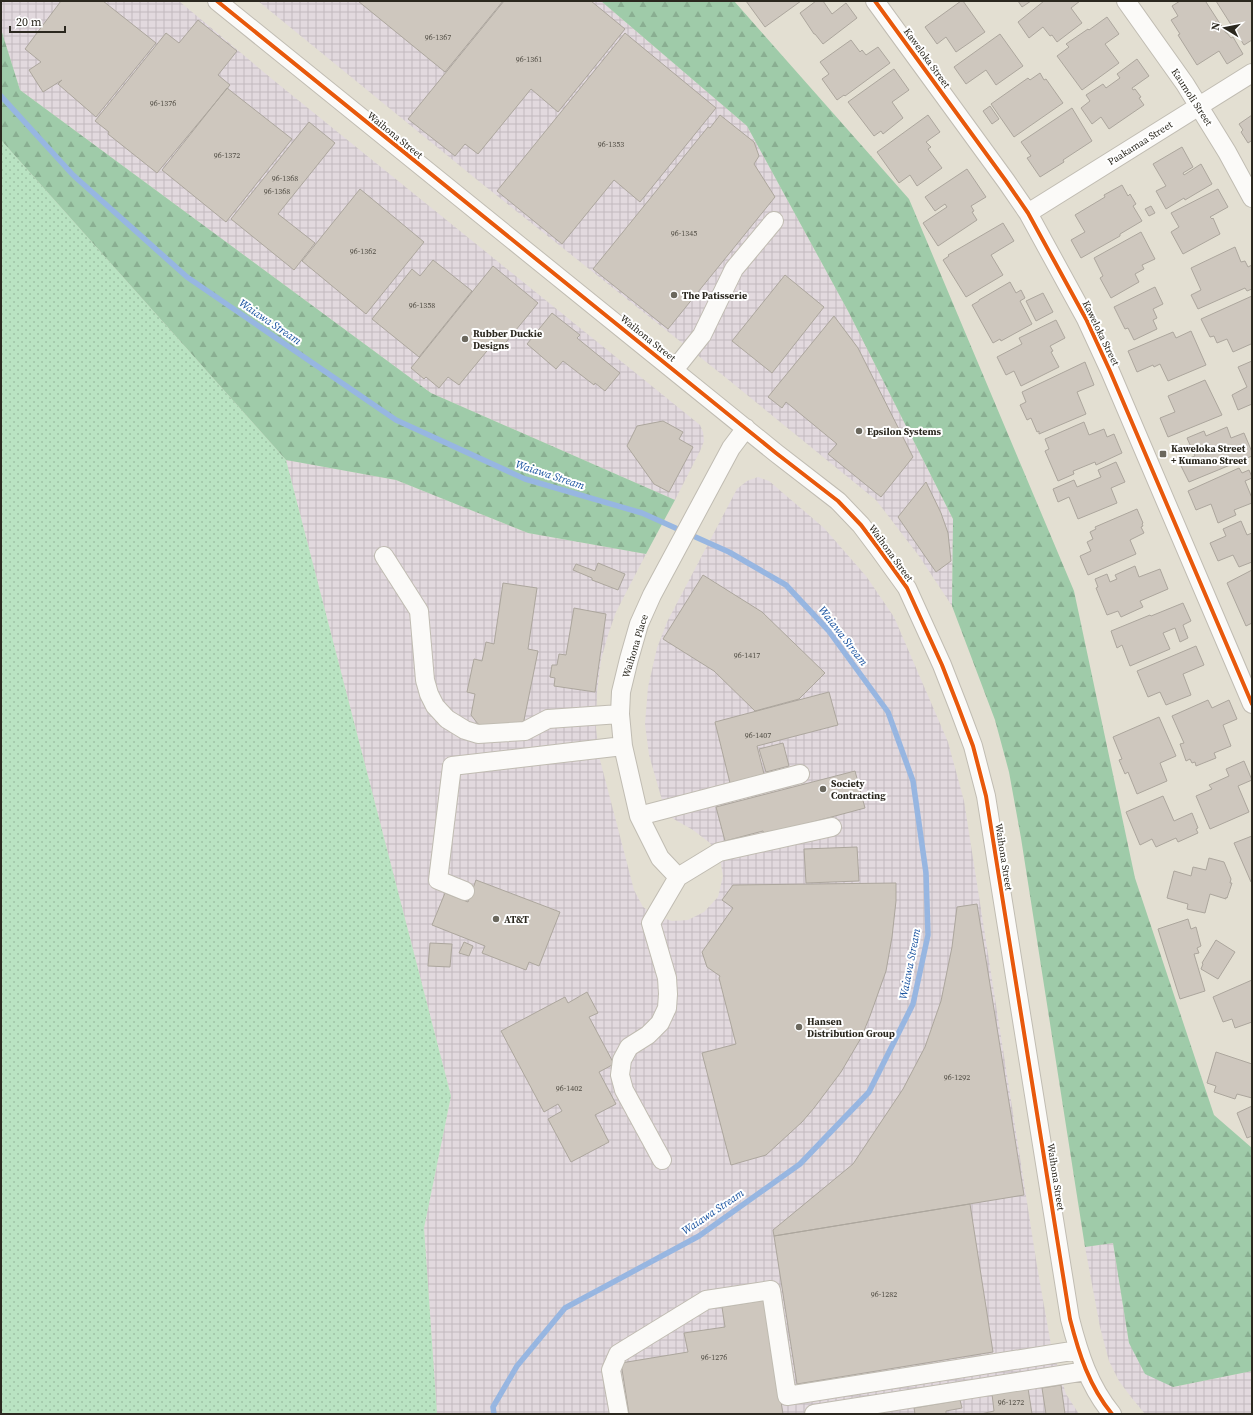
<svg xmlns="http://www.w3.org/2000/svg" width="1253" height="1415" viewBox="0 0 1253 1415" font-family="'Source Serif 4',serif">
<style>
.industrial{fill:url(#industrial-grid)}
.grass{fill:url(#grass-dots)}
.forest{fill:url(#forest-firs)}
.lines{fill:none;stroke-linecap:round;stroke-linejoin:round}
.stream{stroke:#97b6e1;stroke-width:5.5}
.building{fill:#cec7be;stroke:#aca69d}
.minor-casing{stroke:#c0bcb2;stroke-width:20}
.minor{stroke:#fbfaf8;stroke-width:18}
.cycleway-casing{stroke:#fff;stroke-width:6}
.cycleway{stroke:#e8590c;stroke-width:4}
.poi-dot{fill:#6b685e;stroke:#fff;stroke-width:1.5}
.labels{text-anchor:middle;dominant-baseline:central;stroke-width:4;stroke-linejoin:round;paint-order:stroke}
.number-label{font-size:8px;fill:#545047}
.street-label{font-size:10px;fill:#2b281f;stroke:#fff}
.poi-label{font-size:10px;font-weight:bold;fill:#2b281f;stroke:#fff;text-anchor:start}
.water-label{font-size:11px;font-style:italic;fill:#17519f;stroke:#fff}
</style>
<defs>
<pattern id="industrial-grid" width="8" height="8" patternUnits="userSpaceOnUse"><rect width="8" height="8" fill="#e2d9de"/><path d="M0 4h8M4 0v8" fill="none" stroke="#c2babe"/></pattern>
<pattern id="grass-dots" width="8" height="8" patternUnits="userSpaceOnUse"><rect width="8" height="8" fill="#b9e3c2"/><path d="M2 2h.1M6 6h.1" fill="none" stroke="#9fc3a6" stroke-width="1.8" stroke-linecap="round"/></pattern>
<pattern id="forest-firs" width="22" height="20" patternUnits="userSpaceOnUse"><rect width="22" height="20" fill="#9fcba9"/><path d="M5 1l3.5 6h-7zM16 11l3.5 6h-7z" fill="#89ae91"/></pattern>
</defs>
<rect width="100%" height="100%" fill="#e3dfd2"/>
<path class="industrial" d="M1,1H179L272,79L700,425L703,432L704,441L701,449L675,500L431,393L20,90L1,29Z
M258,1H601L747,126L848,311L953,519L952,606L919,556L876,500L725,377L481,183Z
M286,460L396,480L528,533L646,554L616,612L608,635L601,660L597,692L596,728L599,756L634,890L643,907L656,916L672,921L688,920L704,912L718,897L723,876L720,859L710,843L693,830L672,818L662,800L649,755L645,724L648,687L657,648L667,622L737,489L747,481L758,477L769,481L824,528L866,576L894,617L948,742L964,801L1037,1266L1051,1345L1066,1394L1079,1414H437L424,1228L451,1096Z
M1113,1243L1129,1343L1173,1387L1252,1371V1414H1145L1131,1397L1119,1381L1109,1361L1100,1327L1085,1247Z"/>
<path class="grass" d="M1,140L286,460L451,1096L424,1228L437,1414H1Z"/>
<path class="forest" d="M601,1H734L909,199L1074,591L1135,878L1214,1115L1252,1148V1371L1173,1387L1145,1374L1129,1343L1113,1243L1085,1247L1021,838L1009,772L995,720L952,606L953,519L848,311L747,126Z
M1,29L20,90L431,393L675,500L646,554L528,533L396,480L286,460L1,140Z"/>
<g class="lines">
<path class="stream" d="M1,96L73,175L187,277L396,420L525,479L642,513L729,552L786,585L828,630L888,712L913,781L926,873L928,935L913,1004L869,1092L800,1164L699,1236L565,1308L517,1366L493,1407L494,1414"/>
</g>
<path class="building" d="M61,1H103L156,43L96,117L58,84L62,80L43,92L29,70L41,62L25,49Z
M358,1H503L445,72Z
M504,1H591L625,29L558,112L531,89L478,154L465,144L455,156L408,119Z
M746,1H801L765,27Z
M816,1H823L832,14L846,3L857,18L823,44L815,34H814L800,13Z
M961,1H963L985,32L956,52L946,37L937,44L925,27Z
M1018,1H1031L1022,7Z
M1044,1H1080L1071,8L1082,23L1057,42L1052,35L1050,36L1043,27L1029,38L1018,22Z
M1180,1H1207L1206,2L1226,33H1227L1231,38L1233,37L1243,54L1227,64L1219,51L1197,65L1178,35L1180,34L1171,20L1178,16L1172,6Z
M1216,1H1252V40L1244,45Z
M1107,17L1119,34L1105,44L1119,63L1082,90L1057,56L1069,47L1066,44L1088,29L1089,30Z
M198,20L237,51L218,75L230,85L157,173L108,134L109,132L95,121L166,33L179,43Z
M625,33L716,108L640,202L614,180L562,244L497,191Z
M1000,34L1023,66L996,85L986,70L966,84L954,67Z
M851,40L860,52L862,50L866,55L878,47L890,63L845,96L844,95L837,100L822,79L829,74L820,62Z
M1137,59L1149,76L1132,88L1133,90L1135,89L1141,97L1139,98L1144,105L1109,129L1101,117L1092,124L1081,108L1090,101L1086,95L1103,84L1106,88L1120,78L1117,74Z
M894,69L909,90L892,102L903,118L883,134L881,131L874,136L848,102Z
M1040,73L1044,80L1046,79L1063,103L1014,137L991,104L1028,78L1030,80Z
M227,88L292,139L226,222L162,170Z
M990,106L999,119L992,124L983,111Z
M1072,108L1092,141L1063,160L1064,162L1040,177L1027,158L1031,156L1021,142Z
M720,115L754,142L759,156L754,164L775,197L668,329L593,269L708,127L710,128Z
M928,115L940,132L926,142L931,147L928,149L942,168L917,186L910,175L899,183L877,152Z
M1252,115V143L1251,141L1248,143L1241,132L1243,130L1239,124Z
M309,122L335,143L278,214L315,243L294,270L231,219Z
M1182,147L1193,167L1183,173L1184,175L1201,164L1212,184L1185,200L1184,198L1166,209L1156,191L1166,186L1153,164Z
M967,169L986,197L971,206L974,211L972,212L977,220L938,246L923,223L947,207L945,204L935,211L925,197Z
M1122,185L1128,196L1130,194L1136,204L1133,206L1142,221L1120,234V236L1081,258L1071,240L1085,232L1075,215L1105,197L1104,195Z
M360,189L424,242L366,314L302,261Z
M1218,189L1228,207L1210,217L1212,219L1213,218L1220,234L1183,254L1171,232L1179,227L1171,213Z
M1151,206L1155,213L1149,216L1145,209Z
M1003,223L1014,241L991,255L1003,275L966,297L943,260L949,256L948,255Z
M1141,232L1155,259L1142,265L1144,269L1135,274L1139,282L1111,298L1100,278L1103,276L1094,258Z
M1235,247L1241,262L1245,261L1248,267L1252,265V289L1247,291L1245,288L1198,309L1191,295L1201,290L1191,268Z
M433,260L472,291L419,357L372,319L412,269L420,276Z
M493,266L538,303L498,352L491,346L459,385L448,377L439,388L426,377L424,379L411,368Z
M785,275L824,307L772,373L732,341Z
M1010,282L1016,293L1021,290L1025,298L1020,301L1032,324L1001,341L1000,339L993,343L972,305L979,301V300Z
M1155,287L1163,304L1153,309L1157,318L1153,320L1157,329L1134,340L1128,328L1125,329L1114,307Z
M1043,293L1053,312L1036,321L1026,301Z
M1252,296V345L1251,344L1233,352L1227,339L1217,343L1214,336L1210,337L1201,319Z
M552,313L580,335L577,338L620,373L605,391L595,383L594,385L563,361L556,369L527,344Z
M834,316L858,348L913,457L881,497L828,454L837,444L786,402L782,408L768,397Z
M1056,320L1065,338L1050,346L1053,351L1051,352L1059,367L1021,386L1014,371L1006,375L997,357L1022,344L1019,338Z
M1191,331L1206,365L1168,381L1160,364L1154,367L1153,365L1137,372L1128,351L1173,332L1176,338Z
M1252,361V404L1238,410L1232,395L1247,387L1238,367Z
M1085,362L1094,385L1077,392L1086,414L1039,434V431L1037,432L1031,418L1027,420L1020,405L1026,402L1022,392Z
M1205,380L1222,415L1168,437L1160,418L1175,412L1168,396Z
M663,421L683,432L679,439L693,447L669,492L654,484L627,446L637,426Z
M1084,422L1089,435L1104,429L1107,437L1114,434L1122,453L1096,465L1095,462L1073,471L1074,474L1058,481L1045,451L1049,449L1045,439Z
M1227,427L1231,438L1244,433L1252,452V456L1189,482L1179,462L1195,456L1187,438L1204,431L1206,436Z
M1116,462L1125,482L1111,488L1117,503L1078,519L1069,497L1058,502L1053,489L1074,480L1077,487L1101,477L1098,470Z
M1239,468L1242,473L1249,470L1252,477V478L1245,481L1252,498V503L1234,510L1236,515L1218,523L1211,504L1196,510L1188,491Z
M926,482L941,513L948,533L951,561L936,572L898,517Z
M1137,509L1143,523L1142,524L1143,526L1141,527L1144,533L1130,540L1136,554L1088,575L1080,556L1091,551L1087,542L1093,539L1090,532L1096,529L1095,527Z
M1241,521L1247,535L1252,533V562L1239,567L1233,555L1218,561L1210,543L1226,536L1223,529Z
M598,563L625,574L618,590L592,580V578L573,570L576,564L595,571Z
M1135,566L1139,577L1160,569L1168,589L1140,601L1143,607L1121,617L1118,611L1107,615L1096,588L1098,587L1095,579L1107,574L1110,582L1117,579L1115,575Z
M1252,570V623L1246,626L1227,583Z
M703,575L762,612L825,673L799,699L755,711L714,671L663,639Z
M503,583L537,588L528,649L538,651L523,725L483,726L478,724L471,715L475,694L467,692L474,659L482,661L486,642L494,644Z
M1183,603L1191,621L1183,625L1188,638L1180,642L1175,628L1163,633L1170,649L1130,666L1122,645L1117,648L1111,631L1150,615L1151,616Z
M574,608L606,614L595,692L554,686L555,678L550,677L552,665H557L559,654L566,655Z
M1196,646L1204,665L1183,674L1191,695L1166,705L1160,692L1148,697L1137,671Z
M829,692L838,725L757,746L764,774L730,783L715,722Z
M1208,700L1212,708L1229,700L1237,719L1223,725L1231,746L1214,753L1216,758L1196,766L1195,762L1192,763L1190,759L1186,761L1180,744L1184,743L1172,716Z
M1159,717L1176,756L1160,763L1167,781L1137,794L1128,772L1125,774L1119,760L1122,759L1113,737Z
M783,743L789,766L766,772L759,749Z
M1244,761L1252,780L1238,786L1249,812L1210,829L1196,796L1212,789L1209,785L1229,776L1226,769Z
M855,771L865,808L764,835L763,831L725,841L716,807Z
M1163,796L1174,821L1192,813L1198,828L1196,829L1198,833L1178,842L1176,838L1156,847L1152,839L1140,845L1126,812Z
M1252,836V882H1251L1234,843Z
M857,847L859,881L806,883L804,849Z
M1209,858L1224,862L1231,879L1230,883H1232L1227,898L1226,897V899L1210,894L1205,913L1187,909L1188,904L1167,898L1174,871L1191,876L1193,867L1206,870Z
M476,880L560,912L539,966L529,962L526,970L482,953L485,946L432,925L445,893L468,902Z
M896,883V901L892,937L886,971L870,1016L861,1038L841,1072L814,1108L802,1122L766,1155L731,1165L702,1053L736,1044L719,978L720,976L707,967L702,952L733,908L722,900L733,885Z
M977,904L1024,1195L774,1236L773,1230L853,1164L903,1089L925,1047L941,1001L952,947L957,907Z
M1188,919L1191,929L1196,927L1201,946L1197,948L1199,953L1194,954L1205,991L1180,999L1158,929Z
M1216,940L1235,952L1218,979L1201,969L1203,964L1202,963Z
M464,942L473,946L469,956L459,953Z
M430,943L452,944L450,967L428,966Z
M1252,980V1022L1235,1028L1232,1019L1223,1022L1213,997Z
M587,992L598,1013L589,1017L614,1064L599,1072L616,1104L595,1115L609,1142L571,1162L548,1119L562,1111L558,1104L544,1112L501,1031L565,997L568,1003Z
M1216,1052L1252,1064V1098L1237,1094L1235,1099L1214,1092L1216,1086L1207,1083Z
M1252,1106V1136L1247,1138L1237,1113Z
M970,1204L993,1352L797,1384L774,1236Z
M765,1300L783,1414H629L621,1363L688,1352L684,1333L725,1327L722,1307Z
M1061,1385L1065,1414H1046L1042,1388Z
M1028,1388L1032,1414H981L994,1411L992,1394Z
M960,1400L962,1408L946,1411V1414H915L914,1408Z"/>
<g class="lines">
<g class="minor-casing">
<path id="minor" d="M217,1L776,453L838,501L861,525L879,549L907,588L942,665L958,706L973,746L986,796L1070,1319C1079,1354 1089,1386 1112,1414
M875,1L1006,181L1028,213L1086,319L1110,371L1252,704
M1126,1L1185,84L1227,152L1252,198
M1028,213L1252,73
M674,370L702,335L734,269L774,221
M384,556L419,611L425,680L429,694L435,706L447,719L465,730L478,734L525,731L548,719L620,714
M639,816L800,774
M678,877L660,858L639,816L623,746L620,714L621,692L629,659L639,624L652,595L731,448L746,428
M465,891L438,880L452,766L623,746
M662,1160L624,1090L620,1075L622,1060L629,1047L648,1035L660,1023L667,1008L668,994L667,978L651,923L678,877L719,852L832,827
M619,1414L611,1370L618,1354L706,1300L771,1290L787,1396L1078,1350
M814,1414L1086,1371"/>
</g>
<use href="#minor" class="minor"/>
<g class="cycleway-casing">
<path id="cycleway" d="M217,1L776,453L838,501L861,525L879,549L907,588L942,665L958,706L973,746L986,796L1070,1319C1079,1354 1089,1386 1112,1414
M875,1L1006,181L1028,213L1086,319L1110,371L1252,704"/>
</g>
<use href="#cycleway" class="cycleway"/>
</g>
<g class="poi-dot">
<circle cx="674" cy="295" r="4"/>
<circle cx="465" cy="339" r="4"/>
<circle cx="859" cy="431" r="4"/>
<rect x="1159" y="450" width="8" height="8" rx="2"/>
<circle cx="823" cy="789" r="4"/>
<circle cx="496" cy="919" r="4"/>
<circle cx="799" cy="1027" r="4"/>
</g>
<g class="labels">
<g class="number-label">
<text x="438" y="37">96-1367</text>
<text x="529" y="59">96-1361</text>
<text x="163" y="103">96-1376</text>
<text x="611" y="144">96-1353</text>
<text x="227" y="155">96-1372</text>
<text x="285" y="178">96-1368</text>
<text x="277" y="191">96-1368</text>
<text x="684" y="233">96-1345</text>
<text x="363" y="251">96-1362</text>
<text x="422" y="305">96-1358</text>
<text x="747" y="655">96-1417</text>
<text x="758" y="735">96-1407</text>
<text x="957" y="1077">96-1292</text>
<text x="569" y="1088">96-1402</text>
<text x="884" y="1294">96-1282</text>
<text x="714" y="1357">96-1276</text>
<text x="1011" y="1402">96-1272</text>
</g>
<g class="street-label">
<text transform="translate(927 58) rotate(54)">Kaweloka Street</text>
<text transform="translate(1192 97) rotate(57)">Kaumoli Street</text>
<text transform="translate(395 135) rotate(39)">Waihona Street</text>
<text transform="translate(1140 143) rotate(-32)">Paakamaa Street</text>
<text transform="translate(1101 333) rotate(64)">Kaweloka Street</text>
<text transform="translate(648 338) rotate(39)">Waihona Street</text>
<text transform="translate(891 553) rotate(54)">Waihona Street</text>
<text transform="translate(635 646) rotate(-73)">Waihona Place</text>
<text transform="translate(1004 857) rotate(81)">Waihona Street</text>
<text transform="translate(1056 1177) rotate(81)">Waihona Street</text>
</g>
<g class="poi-label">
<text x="682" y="295">The Patisserie</text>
<text x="473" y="333">Rubber Duckie<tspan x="473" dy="12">Designs</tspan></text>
<text x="867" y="431">Epsilon Systems</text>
<text x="1171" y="448">Kaweloka Street<tspan x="1171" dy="12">+ Kumano Street</tspan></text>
<text x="831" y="783">Society<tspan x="831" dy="12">Contracting</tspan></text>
<text x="504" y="919">AT&amp;T</text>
<text x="807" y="1021">Hansen<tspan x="807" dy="12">Distribution Group</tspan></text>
</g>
<g class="water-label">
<text transform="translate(270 322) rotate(34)">Waiawa Stream</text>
<text transform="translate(550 475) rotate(18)">Waiawa Stream</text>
<text transform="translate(843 636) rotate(52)">Waiawa Stream</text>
<text transform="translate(910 964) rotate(-79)">Waiawa Stream</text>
<text transform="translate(713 1212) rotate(-34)">Waiawa Stream</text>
</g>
</g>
<rect width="1253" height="1415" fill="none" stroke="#2b281f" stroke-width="4"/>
<g transform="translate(1225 28) rotate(280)" stroke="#ffffff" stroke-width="3" paint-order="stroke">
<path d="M0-3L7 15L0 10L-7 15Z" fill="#2b281f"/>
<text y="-6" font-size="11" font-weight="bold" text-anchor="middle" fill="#2b281f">N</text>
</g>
<path d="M10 26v6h55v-6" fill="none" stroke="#2b281f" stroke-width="2"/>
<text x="16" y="26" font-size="12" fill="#2b281f" stroke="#ffffff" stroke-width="3" paint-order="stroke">20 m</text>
</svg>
